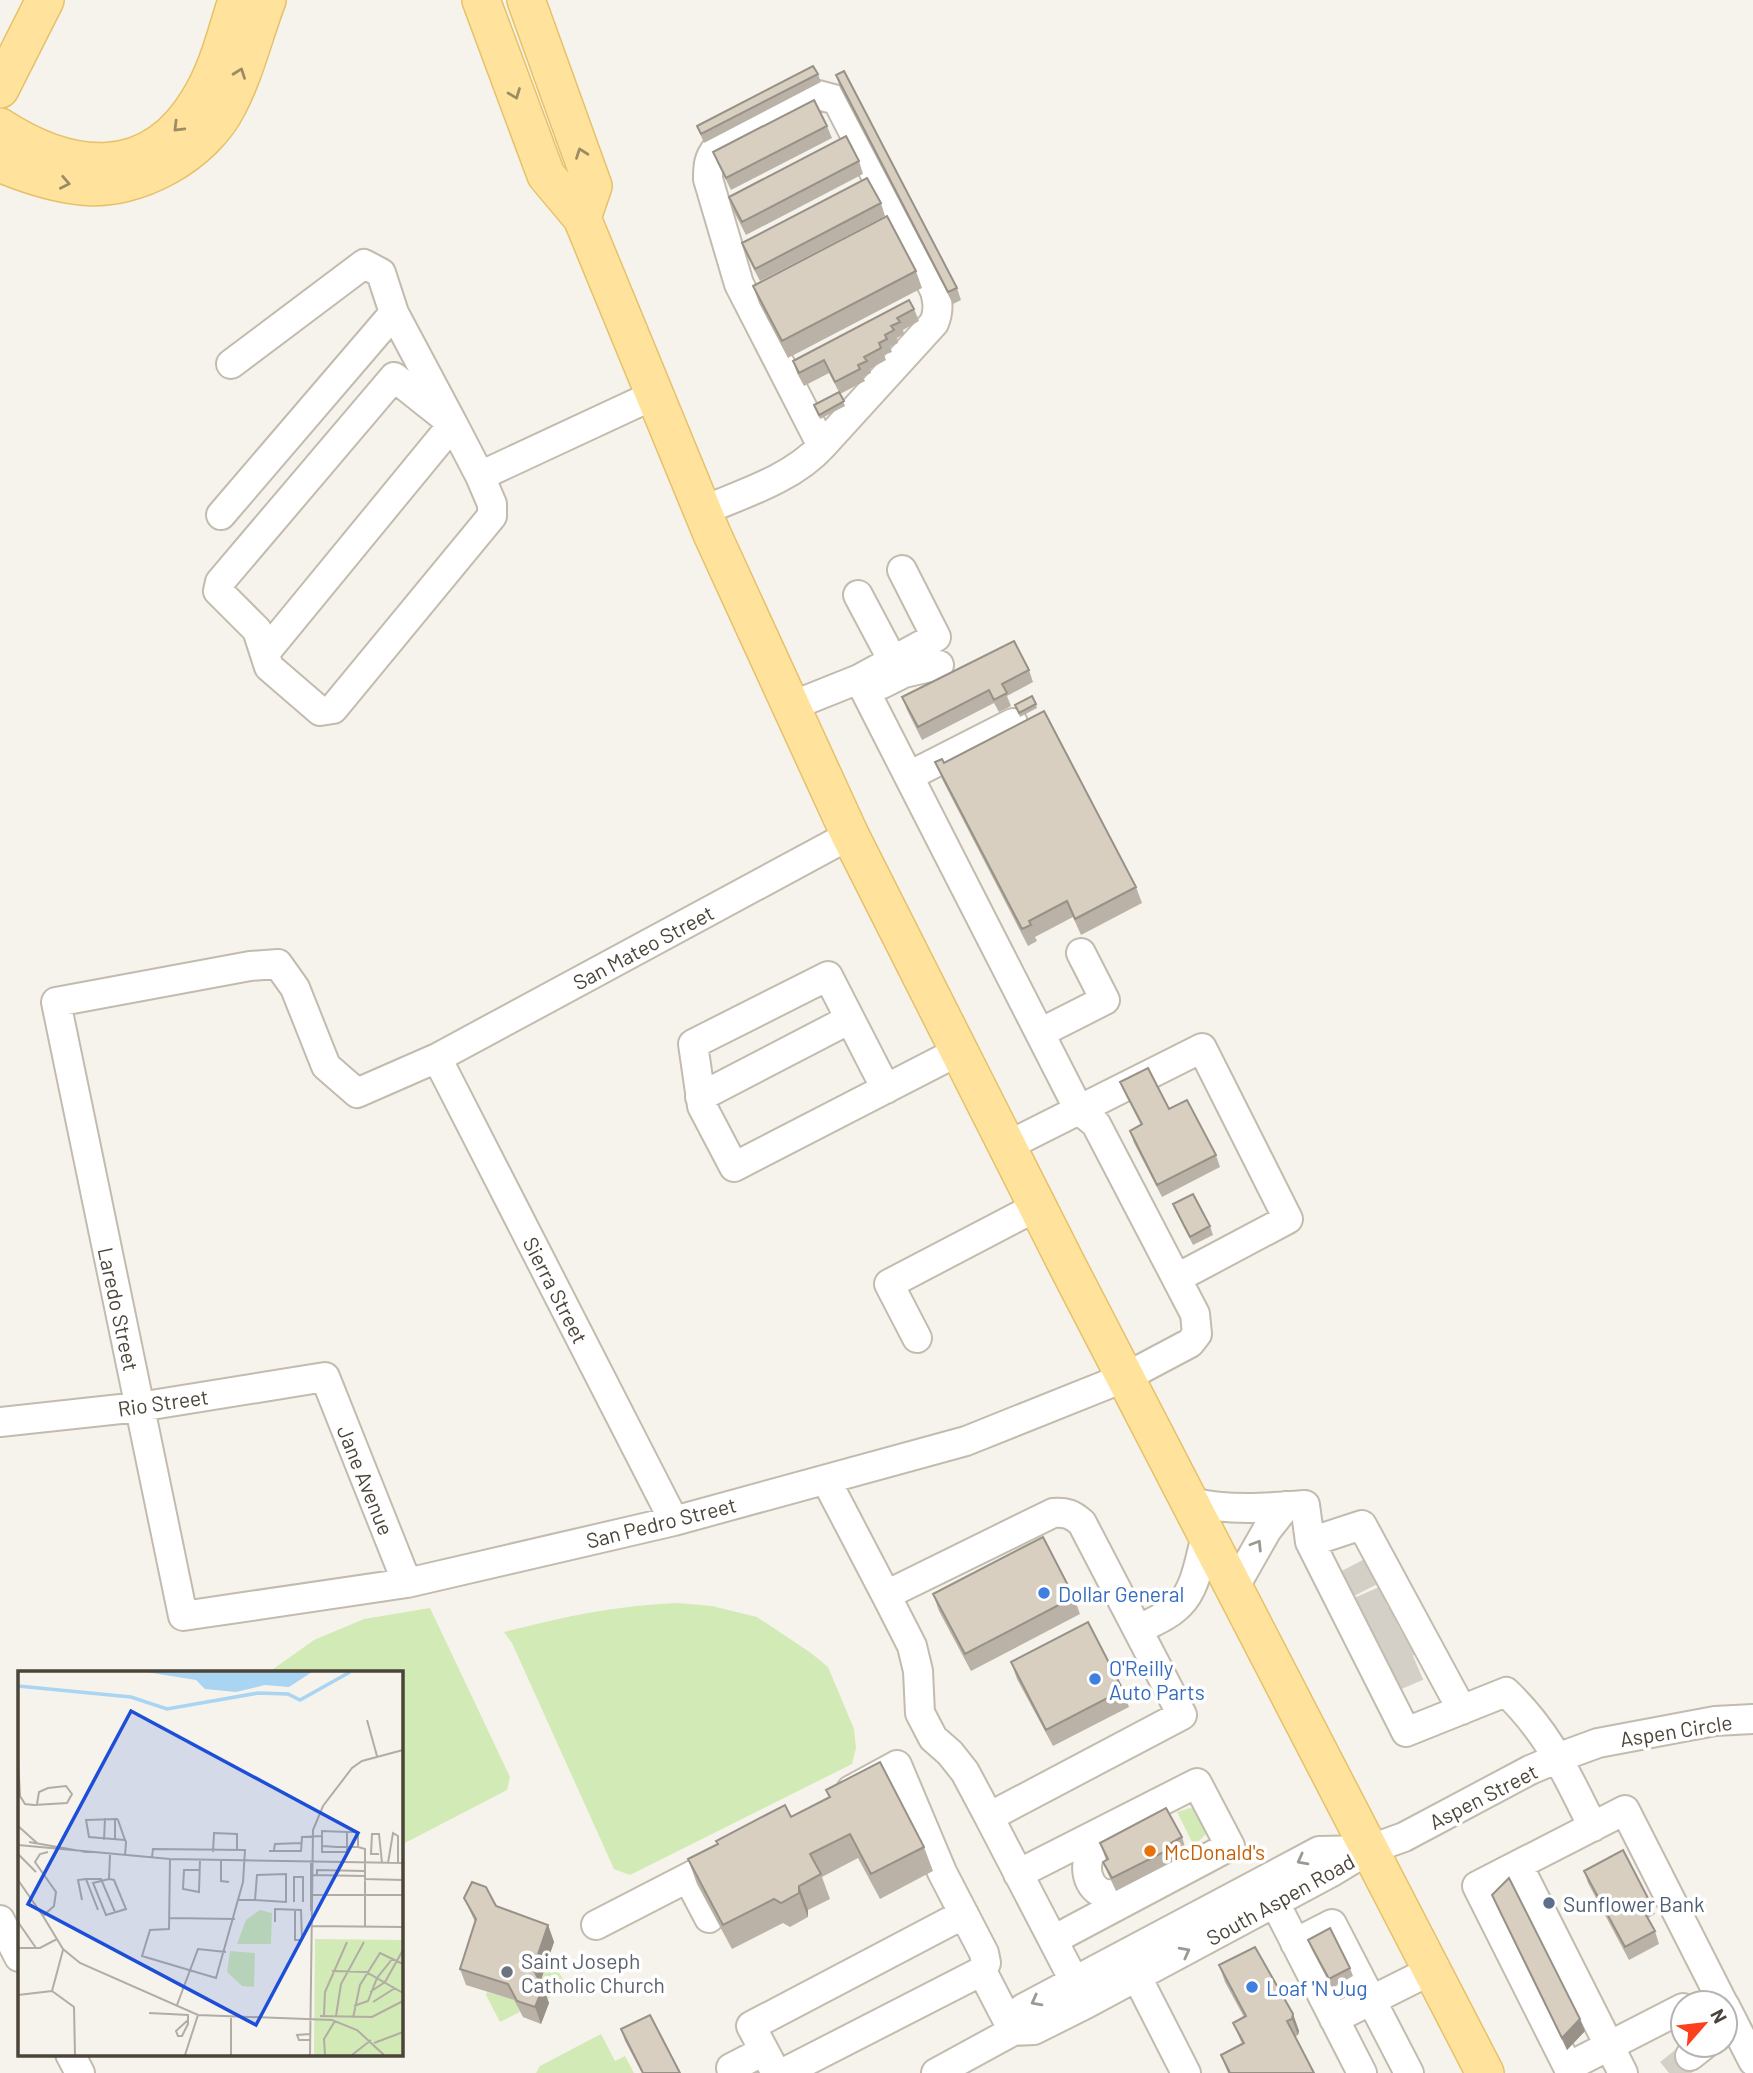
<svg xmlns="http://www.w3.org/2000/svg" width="1753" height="2073" viewBox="0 0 1753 2073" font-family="Barlow,sans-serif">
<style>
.green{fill:#d2eab5}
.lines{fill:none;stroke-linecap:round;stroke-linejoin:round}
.minor-tunnel{stroke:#d4d0c8;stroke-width:28;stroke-dasharray:28 14;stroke-linecap:butt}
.minor-casing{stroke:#c2bbae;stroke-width:32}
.major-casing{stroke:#e6c16a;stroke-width:40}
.minor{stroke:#fff;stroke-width:28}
.major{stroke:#ffe39c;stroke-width:37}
.wall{fill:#bab2a6}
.shaded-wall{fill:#979187}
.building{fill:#d8cfc1;stroke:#979187;stroke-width:2}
.oneway{stroke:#9c8c66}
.oneway2{stroke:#9c9892}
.shop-dot{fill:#3f7fe0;stroke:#fff;stroke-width:2.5}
.food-dot{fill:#e8710a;stroke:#fff;stroke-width:2.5}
.service-dot{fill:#5c6f8a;stroke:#fff;stroke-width:2.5}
.worship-dot{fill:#6b7280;stroke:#fff;stroke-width:2.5}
.labels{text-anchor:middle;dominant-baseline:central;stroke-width:7;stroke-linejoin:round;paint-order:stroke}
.street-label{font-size:21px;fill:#4b4439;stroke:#fff}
.shop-label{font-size:21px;fill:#366cbe;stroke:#fff;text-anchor:start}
.food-label{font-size:21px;fill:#c56008;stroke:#fff;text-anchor:start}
.service-label{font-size:21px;fill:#4e5e75;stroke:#fff;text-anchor:start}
.worship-label{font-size:21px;fill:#5b616d;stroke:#fff;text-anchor:start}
.inset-river{fill:none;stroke:#a9d4f2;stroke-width:3.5}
.inset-road{fill:none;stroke:#b2ada4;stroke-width:2}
.view{fill:#1d4ed8;fill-opacity:0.15;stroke:#1d4ed8;stroke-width:3.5}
.inset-edge{fill:none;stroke:#4b4439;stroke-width:3.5}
</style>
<rect width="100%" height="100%" fill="#f6f3ec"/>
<path class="green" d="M678,1603L712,1606L757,1617L811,1653L828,1667L854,1729L856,1748L852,1764L630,1875L614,1869L512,1643L504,1632C563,1617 617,1605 678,1603Z
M430,1608L510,1777L507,1790L401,1845V1672H269L314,1640L364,1619Z
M1190,1808L1196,1809L1206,1834L1194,1846L1177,1812Z
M549,1959L553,1961L567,1987L547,1999L539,1986Z
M487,1992L514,2000L520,2012L500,2022L486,1995Z
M601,2034L615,2061L625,2056L634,2073H536L540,2066Z"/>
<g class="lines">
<path class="minor-tunnel" d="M1345,1585L1372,1571
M1359,1611L1387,1599
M1370,1632L1396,1619
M1383,1656L1408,1642
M1392,1678L1420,1666
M1669,2073L1690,2056"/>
<g class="minor-casing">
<path id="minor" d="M231,364L364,264L381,273L394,313
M480,476L453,424L394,377L220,582L218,591L257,630L269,667L320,711L333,709L492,516V504L480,476L654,395
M702,511C742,494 792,479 822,446L934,323C939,311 938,303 935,291L837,100L818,95L717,148C708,158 708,167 708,179L739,284L822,446
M221,515L394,313L453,424L265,653
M858,595L893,661
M859,679L936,637L902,570
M882,684L904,673L939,665
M789,707L859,679L1079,1110L1096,1124L1195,1314L1197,1334L1190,1343L1126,1377L966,1441L674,1521L407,1583L183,1616L56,1002L250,966L278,964L295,988L326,1066L357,1093L437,1058L850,835
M909,776L1013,723
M1040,1033L1105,1000L1081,953
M437,1058L674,1521
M886,1089L828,976L693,1044L702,1106L734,1167L959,1051
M700,1097L850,1019
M1007,1146L1202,1048L1288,1219L1177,1278
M917,1338L889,1284L1038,1206
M0,1422L139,1407L325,1377L407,1583
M826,1480L886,1595L1053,1513C1066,1512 1072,1514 1082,1523L1182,1715L989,1817L965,1772L950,1753L933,1738L920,1713L918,1671L912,1646L886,1595
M1191,1502C1228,1511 1267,1508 1305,1505L1310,1542L1406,1732L1506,1692C1549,1733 1567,1775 1593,1827
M1310,1542L1362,1525L1462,1710
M1234,1588L1267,1530L1286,1506
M1138,1630C1152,1622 1169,1616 1180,1604C1197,1588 1200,1555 1207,1533
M989,1817L1083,1998
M1116,1838L1091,1853C1081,1870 1091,1898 1114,1894C1122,1893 1129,1887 1136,1884
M1518,1865L1623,2073
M1018,1874L1197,1783L1230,1846L1053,1940
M688,1878L709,1918
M1275,1903L1362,2073
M0,1920L19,1957
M596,1925L728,1857
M1295,1943L1332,1924L1409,2073
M982,1971L1013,2031
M1137,1977L1186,2073
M1725,2006L1753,2061
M1683,2008L1568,2067L1477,1886L1625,1810L1723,2003
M1334,2019L1432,1970
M1013,2031L1022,2009L1319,1851L1368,1850
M70,2054L80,2073
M1690,2056L1704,2045
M731,2068L764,2051
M776,2073L751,2026L964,1914
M783,2073L982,1971L986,1963L984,1953L942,1872L897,1765L851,1790
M936,2073L1013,2031L1034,2030L1086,2004L1330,1873L1368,1850L1404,1837L1530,1770L1568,1754L1598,1743L1715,1721L1753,1719"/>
</g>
<g class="major-casing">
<path id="major" d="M481,0L546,175L582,218L712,534L850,835L1067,1265L1485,2073
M526,0L593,186L582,218
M0,89L45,0
M0,127C71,173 150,182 199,100C218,70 226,34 237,0
M0,163C26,174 53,183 82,186C137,192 204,154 228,105C245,73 254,34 267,0"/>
</g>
<use href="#minor" class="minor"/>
<use href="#major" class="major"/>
</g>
<path class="wall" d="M818,74L821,82L704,143L697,126Z
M836,75L957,288L961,300L953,304L840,88Z
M827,126L832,138L731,190L718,164L713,152Z
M859,161L863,174L746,235L733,210L729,197Z
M881,203L885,216L760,281L747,256L742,243Z
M916,271L922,288L788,358L759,303L753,286Z
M914,309L919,321L903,330L904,334L897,338L898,343L890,347L892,352L884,355L886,360L870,369L871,373L863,377L865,381L840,394L845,406L820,419L814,405L839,392L829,373L804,386L797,373L793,361Z
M1029,670L1033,682L1007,696L1011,706L999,712L994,703L922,740L907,710L902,697Z
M1036,704L1037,708L1020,717L1015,705Z
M935,762L944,763L1136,887L1142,903L1081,935L1073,917L1035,937L1037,941L1028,946L942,779Z
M1120,1082L1169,1109L1216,1155L1220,1167L1162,1197L1134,1143L1130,1131L1141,1125L1125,1094Z
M1173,1204L1210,1226L1213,1235L1193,1245L1176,1212Z
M933,1594L1074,1597L1080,1614L971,1671L939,1611Z
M1011,1662L1123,1690L1129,1707L1053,1746L1017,1679Z
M826,1790L924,1847L933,1871L880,1899L858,1858L822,1877L830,1899L808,1910V1917L790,1927L783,1923L732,1949L697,1884L688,1859L791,1817L829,1798Z
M1182,1837L1186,1850L1175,1856L1176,1860L1116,1891L1108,1874L1103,1862L1106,1860L1100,1843Z
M1584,1871L1650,1902L1655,1914L1648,1918L1655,1931L1659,1944L1629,1960L1588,1883Z
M1492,1895L1585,2031L1567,2050L1497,1907Z
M464,1898L496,1906L548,1925L554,1942L540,1982L549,2003L541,2024L523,2017L514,2000L466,1985L460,1969L475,1922Z
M1308,1940L1350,1968L1353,1976L1332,1988L1311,1948Z
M1219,1965L1293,2014L1299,2031L1298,2035L1295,2037L1314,2073H1228L1221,2055L1242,2044L1233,2023L1244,2017L1225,1982Z
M621,2029L680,2073H642L625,2041Z"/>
<path class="shaded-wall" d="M799,1886L808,1910V1917L799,1893Z
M548,1925L554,1942L539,1986L533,1969Z
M543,1987L549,2003L541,2024L535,2007Z
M1293,2014L1299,2031L1298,2035L1292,2019Z
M1580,2019L1585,2031L1567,2050L1562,2038Z"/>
<path class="building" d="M813,66L818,74L701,134L697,126Z
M844,71L957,288L948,292L836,75Z
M814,100L827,126L726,178L713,152Z
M846,136L859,161L742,222L729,197Z
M867,178L881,203L755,269L742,243Z
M887,216L916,271L782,341L753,286Z
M909,300L914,309L897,318L900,322L891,326L894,330L885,335L887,339L879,343L881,348L864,357L867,361L858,365L860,369L835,382L824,360L799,373L793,361Z
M839,392L844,401L819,415L814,405Z
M1014,641L1029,670L1002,684L1007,693L994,700L989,690L918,727L902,697Z
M1032,696L1036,704L1019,713L1015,705Z
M1044,711L1136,887L1075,919L1067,901L1029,921L1031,925L1022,929L935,762L942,759L944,763Z
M1148,1068L1169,1109L1187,1100L1216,1155L1157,1185L1130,1131L1142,1124L1120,1082Z
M1193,1194L1210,1226L1190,1237L1173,1204Z
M1043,1537L1074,1597L965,1654L933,1594Z
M1088,1622L1123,1690L1046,1730L1011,1662Z
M880,1762L924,1847L871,1874L850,1834L810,1854L821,1874L799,1886V1893L781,1903L774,1899L723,1925L688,1859L718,1844L716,1841L785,1805L791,1817L830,1797L826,1790Z
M1166,1808L1182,1837L1169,1844L1172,1848L1112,1878L1103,1862L1108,1859L1100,1843Z
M1623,1850L1650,1902L1641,1906L1655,1931L1625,1947L1584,1871Z
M1509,1878L1580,2019L1562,2038L1492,1895Z
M472,1882L486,1887L496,1906L548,1925L533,1969L543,1987L535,2007L517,2001L508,1984L460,1969L476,1919L464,1898Z
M1330,1928L1350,1968L1329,1979L1308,1940Z
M1255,1947L1293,2014L1292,2019L1287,2021L1314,2073H1230L1221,2055L1244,2043L1233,2023L1246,2016L1219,1965Z
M650,2015L680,2073H643L621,2029Z"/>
<defs><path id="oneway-chevron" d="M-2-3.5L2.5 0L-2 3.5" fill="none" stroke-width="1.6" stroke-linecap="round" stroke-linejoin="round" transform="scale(1.75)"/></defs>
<g class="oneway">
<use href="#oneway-chevron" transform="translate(240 73) rotate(-70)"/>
<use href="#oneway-chevron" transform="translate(515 94) rotate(69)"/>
<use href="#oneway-chevron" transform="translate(178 127) rotate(135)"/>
<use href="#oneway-chevron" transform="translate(581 153) rotate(-110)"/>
<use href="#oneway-chevron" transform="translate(65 183) rotate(11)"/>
</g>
<g class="oneway2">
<use href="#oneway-chevron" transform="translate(1257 1545) rotate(-58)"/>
<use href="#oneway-chevron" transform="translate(1302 1860) rotate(152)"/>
<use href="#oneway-chevron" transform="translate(1185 1952) rotate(-28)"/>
<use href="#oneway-chevron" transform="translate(1036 2001) rotate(152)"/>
</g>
<g class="shop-dot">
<circle cx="1044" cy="1593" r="7"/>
<circle cx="1095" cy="1679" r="7"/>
<circle cx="1252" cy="1987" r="7"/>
</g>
<circle class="food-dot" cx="1150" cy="1851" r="7"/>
<circle class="service-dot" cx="1549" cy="1903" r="7"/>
<circle class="worship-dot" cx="507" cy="1972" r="7"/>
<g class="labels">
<g class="street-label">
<text transform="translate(643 947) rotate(-28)">San Mateo Street</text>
<text transform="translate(556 1290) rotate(63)">Sierra Street</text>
<text transform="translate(119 1309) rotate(78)">Laredo Street</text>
<text transform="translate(163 1402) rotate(-8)">Rio Street</text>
<text transform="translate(366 1480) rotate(68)">Jane Avenue</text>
<text transform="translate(661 1522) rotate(-14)">San Pedro Street</text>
<text transform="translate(1676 1730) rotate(-9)">Aspen Circle</text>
<text transform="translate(1483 1796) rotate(-27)">Aspen Street</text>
<text transform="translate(1280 1899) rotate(-29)">South Aspen Road</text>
</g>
<g class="shop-label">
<text x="1058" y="1593">Dollar General</text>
<text x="1109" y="1667">O'Reilly<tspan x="1109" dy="24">Auto Parts</tspan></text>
<text x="1266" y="1987">Loaf 'N Jug</text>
</g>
<g class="food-label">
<text x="1164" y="1851">McDonald's</text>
</g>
<g class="service-label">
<text x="1563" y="1903">Sunflower Bank</text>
</g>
<g class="worship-label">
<text x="521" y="1960">Saint Joseph<tspan x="521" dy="24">Catholic Church</tspan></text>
</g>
</g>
<g transform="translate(18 1671)">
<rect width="385" height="385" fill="#f6f3ec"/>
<path d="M242,239L254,242L253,273H219L228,249ZM297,268L385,269V384H296ZM212,280L237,282L236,316L224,315L209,301Z" fill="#d2eab5"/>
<path d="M128,1H294L271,16L247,14L218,21L187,18L178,9Z" fill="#a9d4f2"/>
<path class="inset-river" d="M0,15L113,26L149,38L240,22L270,23L282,29L332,1"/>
<path class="inset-road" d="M349,49L359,85M0,87L2,125L7,133L16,134L49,132L54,123L48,115L30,117L21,121L19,133M0,155L19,172M86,169L87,147M97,169V147M107,169L71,166L68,149L99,148L100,149L107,169L108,171L107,185M11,171L68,181M0,174L152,188L385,192M304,175L319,176H340V161H329L304,160V181H329V161M340,176L347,178V256M256,179L257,173L283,172M251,180H283L284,166L304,165M195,181L196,162L219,163V178M0,183L18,201M361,183H353L354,163H361L364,192M134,186L135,178L227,179L225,211L198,307L124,285L132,259L151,258L152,188M203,190V210L211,211M370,192L375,162L380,165V192M182,199H166L165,218L181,221L182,189M294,204L346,205M299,204V199L346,200M91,208L75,212L88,244L108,238L96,209L91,208L92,184M346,208L385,209M0,209L25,245L36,235L38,221L17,191L22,183L30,181M294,224H385M64,229L60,209L68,208M221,229H237L239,204L268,203V231L237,229M276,231V206H285V231M80,239L68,208H83L97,241M293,240V192M25,245L45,278L62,292L180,344L314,349L339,359L366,384M152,247L217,248M0,251L18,277M257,251V238L283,239L284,269H277V239M293,255L385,256M0,277H22L39,268M314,300L348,301L385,322M34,320L56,336L57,384M34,320L45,279M352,321L367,311L385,279M0,324L34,320M355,331L377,317M159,334L180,278L208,281M336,335L350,330L359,307L375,287M131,342L171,344M306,344L307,321L329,271M302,345L354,346L385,330M318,345L323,313L346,271M335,347L342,314L362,282L385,293M170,349L158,360L160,365H164L170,353V345M292,369H281L279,364L292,363M356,372L385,361M167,384L180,344M213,384V345M292,384L295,159L305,135L334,97L344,90L385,79M307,384L306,368L317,350M334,384L353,369"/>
<path class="view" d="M113,40L340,162L238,354L10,233Z"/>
<rect width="385" height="385" class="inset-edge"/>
</g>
<g transform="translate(1704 2024) rotate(62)"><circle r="33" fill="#ffffff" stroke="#b7b4b0" stroke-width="2"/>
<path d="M0-5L12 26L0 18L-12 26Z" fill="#fc3f1d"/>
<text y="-10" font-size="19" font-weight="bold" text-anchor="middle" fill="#4b4439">N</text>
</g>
</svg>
